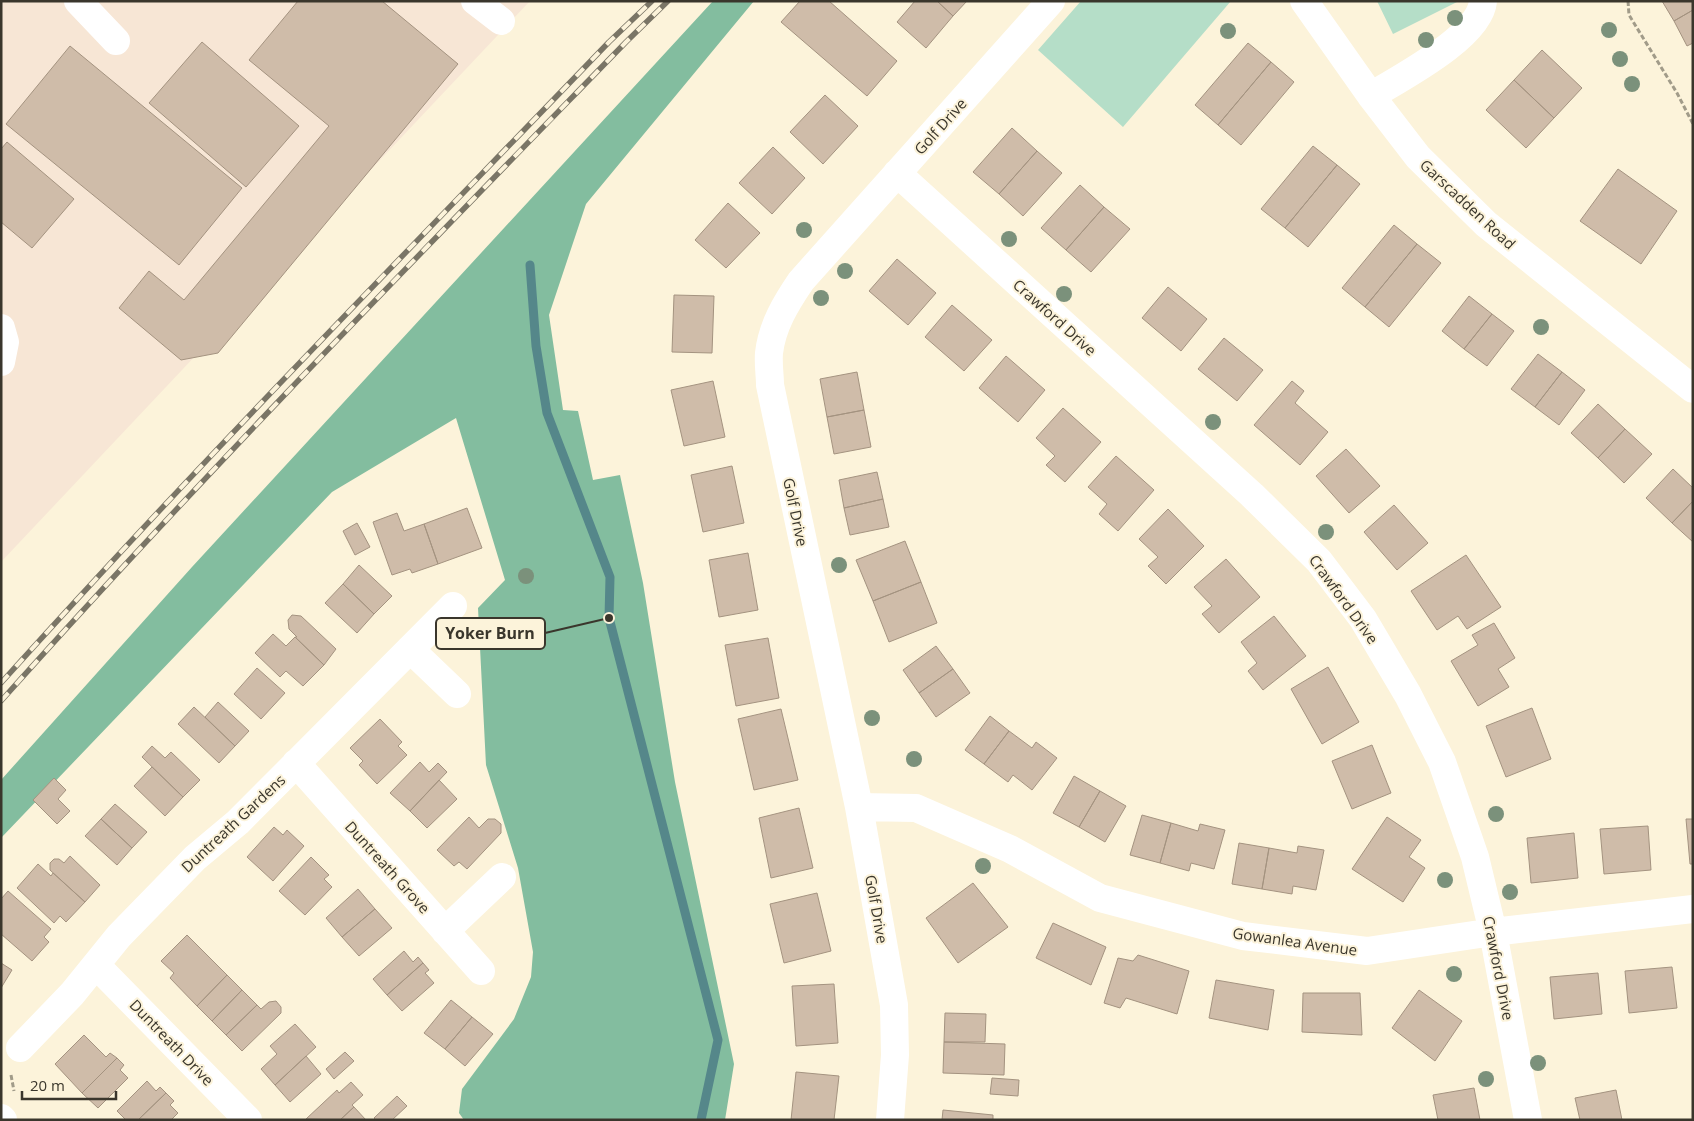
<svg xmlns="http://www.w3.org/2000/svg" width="1694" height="1121" viewBox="0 0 1694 1121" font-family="'Open Sans',sans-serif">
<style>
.industrial{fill:#f7e6d5}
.green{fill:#b5dec8}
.forest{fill:#83bd9f}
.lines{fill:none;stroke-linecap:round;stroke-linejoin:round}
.stream{stroke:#55878a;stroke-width:9}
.building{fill:#cfbca9;stroke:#a49380}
.path{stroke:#a19b89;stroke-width:3;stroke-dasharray:5 2.5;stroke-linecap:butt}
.minor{stroke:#fff;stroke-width:28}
.rail-casing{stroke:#7a7566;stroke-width:5.5}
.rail{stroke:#fcf3da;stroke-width:4;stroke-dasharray:11;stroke-linecap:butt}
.tree{fill:#7b917b}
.labels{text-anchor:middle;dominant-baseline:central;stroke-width:4;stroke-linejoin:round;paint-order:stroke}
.street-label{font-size:15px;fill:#3a362c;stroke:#fcf3da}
.leader{fill:none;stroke:#3a362c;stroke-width:2}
.callout-dot{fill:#3a362c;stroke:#fcf3da;stroke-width:2}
.callout{fill:#fcf3da;stroke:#3a362c;stroke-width:2}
.callout-label{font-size:16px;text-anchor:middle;font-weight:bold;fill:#3a362c}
</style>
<rect width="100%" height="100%" fill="#fcf3da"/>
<path class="industrial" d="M1,1H530L1,562Z"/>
<path class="green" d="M1081,1H1231L1123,127L1038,50Z
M1377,1H1459L1393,34Z"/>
<path class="forest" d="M713,1H754L586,204L549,315L563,410L578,411L593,480L620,475L643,583L675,782L734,1064L725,1120H464L459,1113L462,1089L514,1019L531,977L533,952L518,868L486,765L478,608L505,580L456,418L332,492L1,838V780L192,567Z"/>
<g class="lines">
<path class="stream" d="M530,265L536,346L547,413L610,577L609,618L718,1040L701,1120"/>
</g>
<path class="building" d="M298,1H382L458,64L218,353L181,360L119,308L149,271L184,300L329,126L249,60Z
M800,1H829L897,61L867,96L781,22Z
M915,1H937L953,16L926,48L897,22Z
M937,1H967L953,16Z
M1662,1H1693V10L1674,21Z
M1693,10V43L1687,46L1674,21Z
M202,42L299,126L246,187L149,103Z
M1248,43L1271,62L1218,125L1195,105Z
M70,46L242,188L179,265L6,124Z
M1542,50L1582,88L1554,118L1514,80Z
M1271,62L1294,82L1241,145L1218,125Z
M1514,80L1554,118L1526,148L1486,110Z
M825,95L858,126L823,164L790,132Z
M1012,128L1037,151L999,194L973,172Z
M7,142L74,199L32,248L1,222V149Z
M1313,146L1337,165L1285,228L1261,209Z
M773,147L805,178L772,214L739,183Z
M1037,151L1062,173L1023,216L999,194Z
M1337,165L1360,184L1308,247L1285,228Z
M1618,169L1677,211L1641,264L1580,221Z
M1080,185L1104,207L1066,250L1041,228Z
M728,203L760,233L726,268L695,240Z
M1104,207L1130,229L1091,272L1066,250Z
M1394,225L1417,244L1365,307L1342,288Z
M1417,244L1441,263L1389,327L1365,307Z
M897,259L936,293L908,325L869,291Z
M1168,287L1207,319L1181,351L1142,318Z
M674,295L714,296L712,353L672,352Z
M1469,296L1492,314L1464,349L1442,331Z
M952,305L992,340L964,371L925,337Z
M1492,314L1514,331L1487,366L1464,349Z
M1224,338L1263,370L1237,401L1198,369Z
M1538,354L1562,372L1535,407L1511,389Z
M1006,356L1045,390L1018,422L979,388Z
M857,372L864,410L827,417L820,379Z
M1562,372L1585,390L1559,425L1535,407Z
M713,381L725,437L684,446L671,390Z
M1292,381L1304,391L1295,403L1328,432L1300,465L1254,425Z
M1598,404L1625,429L1598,458L1571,433Z
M1063,408L1101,442L1065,482L1046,465L1055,456L1036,438Z
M864,410L871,447L834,454L827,417Z
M1625,429L1652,454L1624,483L1598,458Z
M1346,449L1380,486L1349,513L1316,476Z
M1116,456L1154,490L1118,531L1099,514L1107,504L1088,487Z
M732,466L744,523L703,532L691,475Z
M1673,469L1693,488V501L1672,523L1646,498Z
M877,472L883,499L844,508L839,480Z
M883,499L889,527L850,535L844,508Z
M1693,501V542L1672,523Z
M1394,505L1428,543L1397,570L1364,532Z
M467,508L482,548L438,564L424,524Z
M1168,509L1204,546L1166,584L1148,566L1158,557L1139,539Z
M397,513L404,531L424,524L438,564L412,573L410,569L392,575L373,522Z
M357,523L370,547L355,555L343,531Z
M905,541L921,582L873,601L856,560Z
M748,553L758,610L719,617L709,560Z
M1466,555L1501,607L1467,629L1458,616L1437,630L1411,591Z
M1226,559L1260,597L1219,633L1202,614L1212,606L1194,587Z
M359,565L392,596L374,614L343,584Z
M921,582L937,623L889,642L873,601Z
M343,584L374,614L357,633L325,603Z
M292,615L301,616L336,649L324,665L295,637H297L289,629L288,620Z
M1274,616L1306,656L1263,690L1248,671L1257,663L1241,642Z
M1494,623L1515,658L1498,669L1509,687L1478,706L1451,661L1478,645L1472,635Z
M273,634L286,646L295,637L324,665L303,686L286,671L280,677L255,653Z
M768,638L779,698L736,706L725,645Z
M936,646L953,669L919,693L903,670Z
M1328,667L1359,722L1322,744L1291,689Z
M257,668L285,693L261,719L234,694Z
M953,669L970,693L936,717L919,693Z
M218,702L249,731L235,746L205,717Z
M194,707L235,746L219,763L178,724Z
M1532,708L1551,759L1506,777L1486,726Z
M781,709L798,780L754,790L738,719Z
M990,716L1009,731L984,764L965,750Z
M380,719L402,742L398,746L407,755L377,784L359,765L363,761L350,748Z
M1009,731L1032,748L1036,742L1057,758L1032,790L1013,775L1008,782L984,764Z
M1372,745L1391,793L1352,809L1332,761Z
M152,746L165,758L171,752L200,780L183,797L142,757Z
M420,762L429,772L438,763L447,772L410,811L390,793Z
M152,767L183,797L165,816L134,786Z
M1074,776L1100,791L1079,827L1053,813Z
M54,778L66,790L58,799L70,811L57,824L33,800Z
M439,780L457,799L427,828L410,811Z
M1100,791L1126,806L1105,842L1079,827Z
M115,804L147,832L132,848L101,819Z
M799,808L813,868L771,878L759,818Z
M1142,815L1171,823L1160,863L1130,855Z
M469,817L479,828L488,819H495L501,824V833L467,869L459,862L454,866L437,850Z
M1387,817L1421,840L1409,857L1425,868L1403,902L1352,869Z
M101,819L132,848L117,865L85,836Z
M1686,819H1693V864H1690Z
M1171,823L1198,831L1200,824L1225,830L1214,869L1191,863L1189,871L1160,863Z
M1648,826L1651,870L1604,874L1600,829Z
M274,827L283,835L287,830L304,846L273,881L247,857Z
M1574,833L1578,878L1531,883L1527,838Z
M1239,843L1269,848L1262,889L1232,884Z
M1298,846L1324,850L1316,890L1293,886L1292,894L1262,889L1269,848L1297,853Z
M70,856L100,885L85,902L50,870V863L54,859H59L64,863Z
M311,857L329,875L324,879L332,887L305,915L279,891Z
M38,864L51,876L53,873L85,902L66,922L60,916L54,923L17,888Z
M973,883L1008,927L958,963L926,918Z
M358,889L375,909L342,937L326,918Z
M8,891L51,929L44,937L49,942L32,961L1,934V899Z
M817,893L831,951L784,963L770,904Z
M375,909L392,928L359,956L342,937Z
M1053,923L1106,947L1091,985L1036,958Z
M187,935L227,975L197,1006L170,978L174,973L161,961Z
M404,951L413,962L418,957L423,963L387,995L373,979Z
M1138,955L1189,971L1177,1014L1126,998L1120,1008L1104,1003L1118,958L1133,961Z
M1,963L12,970L1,988Z
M423,963L429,970L425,973L434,983L402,1011L387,995Z
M1672,967L1677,1008L1629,1013L1625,971Z
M1598,973L1602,1014L1554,1019L1550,977Z
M227,975L242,990L212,1021L197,1006Z
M1216,980L1274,990L1268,1030L1209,1018Z
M834,984L838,1043L796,1046L792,986Z
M242,990L257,1005L226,1035L212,1021Z
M1419,990L1462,1021L1435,1061L1392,1028Z
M1303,993H1360L1362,1035L1302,1032Z
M451,1000L472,1017L445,1049L424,1033Z
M276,1001L281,1007V1013L242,1051L226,1035L257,1005L261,1009L269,1002Z
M945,1013L986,1014L985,1042H944Z
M472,1017L493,1034L465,1066L445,1049Z
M295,1024L316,1047L275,1085L261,1069L277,1054L270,1046Z
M84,1035L106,1057L110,1053L117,1058L82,1093L55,1064Z
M944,1042L1005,1044L1004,1075L943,1073Z
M345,1052L354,1061L334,1079L326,1069Z
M306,1056L321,1074L290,1102L275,1085Z
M117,1058L124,1065L120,1070L128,1078L98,1108L82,1093Z
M796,1072L839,1076L834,1120H791Z
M992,1078L1019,1080L1018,1096L990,1094Z
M147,1081L156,1091L160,1087L166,1093L138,1120H126L117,1111Z
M351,1082L363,1095L352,1105L354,1107L340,1120L306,1119L337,1090L339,1093Z
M1474,1088L1480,1120H1438L1433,1095Z
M1616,1090L1622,1120H1580L1575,1098Z
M166,1093L174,1101L170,1105L178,1113L171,1120H138Z
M397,1096L407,1106L392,1120H376L374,1118Z
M354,1107L366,1120H340Z
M943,1110L993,1115V1120H942Z"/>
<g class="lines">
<path class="path" d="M1628,1L1629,15L1677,93L1693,124
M11,1075L14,1091"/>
<path class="minor" d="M78,1L116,41
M475,1L501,21
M1304,1L1371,96L1418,157L1486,224L1693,389
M1371,96C1400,78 1480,37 1483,1
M897,173L1252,495L1319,561L1363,619L1408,695L1442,762L1475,857L1493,932L1528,1120
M1,328L5,342L1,362
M410,649L457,694
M296,763L481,971
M859,807L916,808L1010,849L1100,898L1243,936L1367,951L1493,932L1693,909
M445,931L502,877
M96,965L248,1120
M20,1048L72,994L119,936L195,858L238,822L453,606
M1,1118L3,1120
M890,1120L895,1055L894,1005L859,807L770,385C770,375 768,364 769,353C772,326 786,303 801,281L1051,1"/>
<g class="rail-casing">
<path id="rail" d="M1,683C198,464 405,254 609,42L652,1
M1,701C203,475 415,259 626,42L668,1"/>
</g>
<use href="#rail" class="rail"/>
</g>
<g class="tree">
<circle cx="1455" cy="18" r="8"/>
<circle cx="1609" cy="30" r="8"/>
<circle cx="1228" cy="31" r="8"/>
<circle cx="1426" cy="40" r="8"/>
<circle cx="1620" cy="59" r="8"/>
<circle cx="1632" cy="84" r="8"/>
<circle cx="804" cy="230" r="8"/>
<circle cx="1009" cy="239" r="8"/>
<circle cx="845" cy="271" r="8"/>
<circle cx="1064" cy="294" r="8"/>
<circle cx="821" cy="298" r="8"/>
<circle cx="1541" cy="327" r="8"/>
<circle cx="1213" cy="422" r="8"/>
<circle cx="1326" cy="532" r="8"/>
<circle cx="839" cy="565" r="8"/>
<circle cx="526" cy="576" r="8"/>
<circle cx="872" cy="718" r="8"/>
<circle cx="914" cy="759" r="8"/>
<circle cx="1496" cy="814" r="8"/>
<circle cx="983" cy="866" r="8"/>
<circle cx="1445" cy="880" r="8"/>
<circle cx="1510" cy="892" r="8"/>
<circle cx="1454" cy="974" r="8"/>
<circle cx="1538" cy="1063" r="8"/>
<circle cx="1486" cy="1079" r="8"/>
</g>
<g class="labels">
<g class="street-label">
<text transform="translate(940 126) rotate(-48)">Golf Drive</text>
<text transform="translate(1468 204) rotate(43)">Garscadden Road</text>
<text transform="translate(1055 317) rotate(42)">Crawford Drive</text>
<text transform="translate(796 512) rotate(78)">Golf Drive</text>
<text transform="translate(1344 599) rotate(54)">Crawford Drive</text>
<text transform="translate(233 823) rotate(-43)">Duntreath Gardens</text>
<text transform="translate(388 867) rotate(48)">Duntreath Grove</text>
<text transform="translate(877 909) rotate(80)">Golf Drive</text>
<text transform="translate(1295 941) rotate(8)">Gowanlea Avenue</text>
<text transform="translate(1499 968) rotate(79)">Crawford Drive</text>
<text transform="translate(172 1042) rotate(46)">Duntreath Drive</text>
</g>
</g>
<path class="leader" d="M609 618L545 633"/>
<circle class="callout-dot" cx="609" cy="618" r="5"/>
<rect class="callout" x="436" y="618" width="109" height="31" rx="5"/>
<g class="callout-label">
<text x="490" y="639">Yoker Burn</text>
</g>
<rect width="1694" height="1121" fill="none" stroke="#3a362c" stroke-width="5"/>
<path d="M22 1091v8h94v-8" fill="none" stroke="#3a362c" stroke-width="2.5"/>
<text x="30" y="1091" font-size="15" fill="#3a362c" stroke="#fcf3da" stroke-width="4" paint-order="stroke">20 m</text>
</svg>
